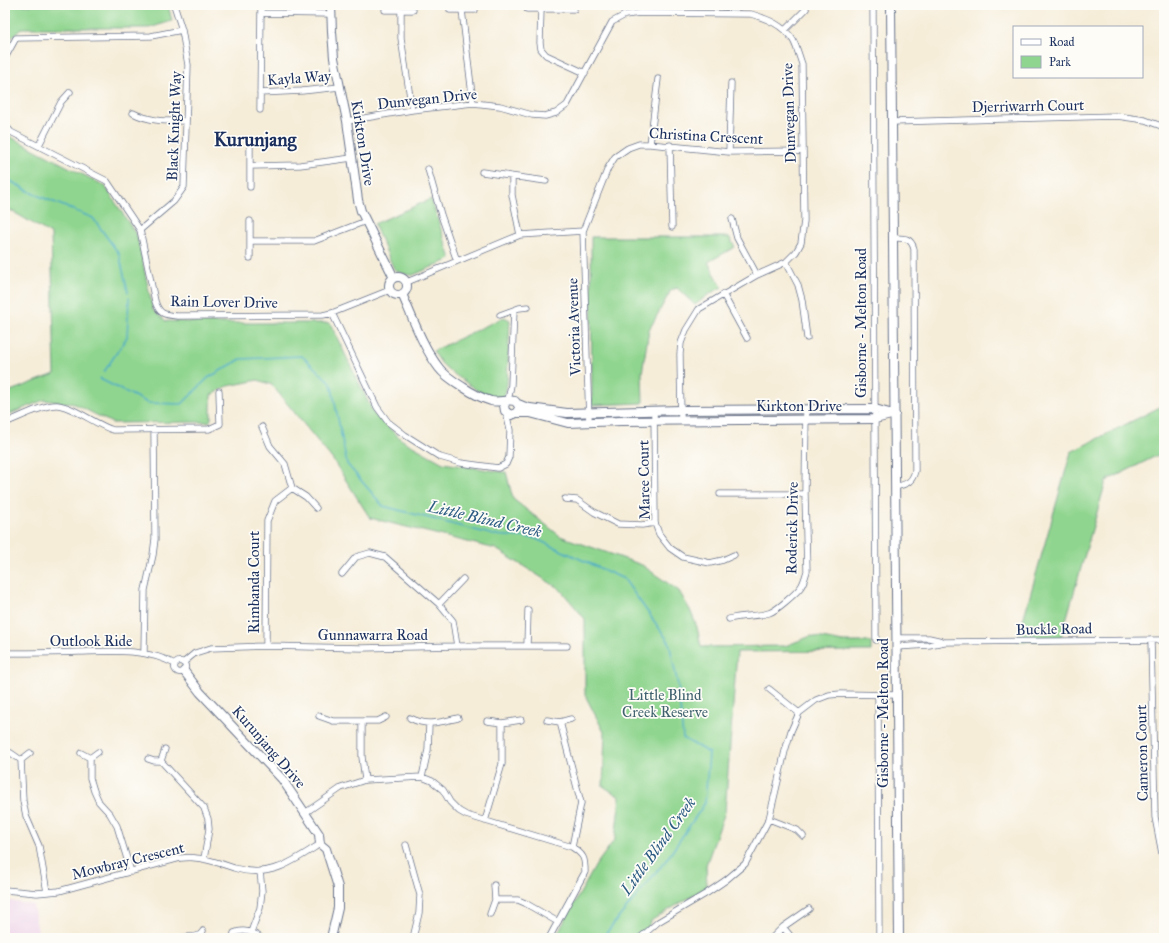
<svg xmlns="http://www.w3.org/2000/svg" width="1169" height="943" viewBox="0 0 1169 943" font-family="'IM FELL Great Primer',serif">
<style>
.built{fill:#edd1e9}
.green{fill:#90d58f;stroke:#568276}
.lines{fill:none;stroke-linecap:round;stroke-linejoin:round}
.stream{stroke:#49acc8;stroke-width:1.5}
.street-casing{stroke:#687289;stroke-width:7}
.secondary-casing{stroke:#687289;stroke-width:10}
.street{stroke:#fff;stroke-width:5.5}
.secondary{stroke:#fff;stroke-width:8}
.labels{text-anchor:middle;dominant-baseline:central;stroke-width:3.5;stroke-linejoin:round;paint-order:stroke}
.street-label{font-size:15px;fill:#1b2f5e;stroke:#fdfcf7}
.park-label{font-size:15px;fill:#3e616d;stroke:#fdfcf7}
.water-label{font-size:16px;font-style:italic;fill:#2b5b83;stroke:#fdfcf7}
.district-label{font-size:19px;font-weight:bold;fill:#1b2f5e;stroke:#fdfcf7}
</style>
<rect width="100%" height="100%" fill="#fdfcf7"/>
<filter id="ink" filterUnits="userSpaceOnUse"><feTurbulence type="fractalNoise" baseFrequency=".025" numOctaves="2"/><feDisplacementMap in="SourceGraphic" scale="8" xChannelSelector="R" yChannelSelector="G"/><feConvolveMatrix kernelMatrix="1 2 1 2 8 2 1 2 1" color-interpolation-filters="sRGB"/></filter>
<filter id="wash" filterUnits="userSpaceOnUse"><feTurbulence type="fractalNoise" baseFrequency=".012" numOctaves="4" result="noise"/><feDisplacementMap in="SourceGraphic" scale="16" xChannelSelector="R" yChannelSelector="G"/><feGaussianBlur stdDeviation="0.9" result="paint"/><feColorMatrix in="noise" values="0 0 0 0 0 0 0 0 0 0 0 0 0 0 0 0 0 1.4 0 .05"/><feComposite in="paint" operator="in"/></filter>
<g filter="url(#wash)">
<rect width="100%" height="100%" fill="#f6edd9"/>
<path class="built" d="M5,900L33,905L39,938H5Z"/>
<path class="green" d="M5,5H168L172,21L149,28H22L12,37L5,51Z
M5,134L105,186L137,236L153,310L166,321L219,323H330L374,414L402,440L443,463L502,472H506L513,499L560,536L642,565L679,591L690,610L697,627L701,647L785,646L811,636L843,642H871V651L737,652L725,812L706,865L707,887L652,920L640,938H555L596,865L615,839L620,797L603,786L605,734L585,695V619L560,589L496,549L370,518L333,460L272,385L258,380L228,386L211,395V419L209,422L112,423L75,404L44,400L5,416V393L55,374L51,234L5,207Z
M431,199L451,259L413,275C406,275 400,273 394,269L374,224Z
M591,237H729L735,247L708,262L722,287L708,295L695,305L677,288L671,290L649,330L642,373L643,403L592,405Z
M504,317L510,320L507,385L504,398L495,397L478,391L451,372L442,364L433,351Z
M1164,405V452L1106,481L1060,641H1017L1071,452Z"/>
<g class="lines">
<path class="stream" d="M5,178L34,194L93,218L119,254L128,292
M104,372L127,337L129,298
M101,378L100,379L148,403L182,404L208,378L241,359L302,356L331,383L347,464L383,506L494,535L534,538L624,579L669,642L678,685L683,738L709,753L705,803L667,859L602,938"/>
</g>
</g>
<g filter="url(#ink)">
<g class="lines">
<g class="street-casing">
<path id="street" d="M873,5L876,640
M527,9H574
M541,9L540,43L541,49L546,55L585,73
M385,10H413
M401,10V38L412,110
M450,10H475
M462,10L473,103
M262,13L331,14
M785,30L806,9
M5,58L16,38L151,36L182,30
M260,93L302,91L340,87
M260,110L261,5
M133,113C151,122 167,121 186,121
M347,121L412,110L473,103L500,106L532,115L545,116L556,113L567,105L612,22L625,15L640,13L751,14C768,19 783,25 793,40C797,47 799,56 802,64L804,221L801,243L796,252L786,262L757,275L699,309L686,330L681,343L680,354L681,420
M892,122L1117,116L1145,120L1164,127
M5,125L11,132L107,181L140,230L155,301C159,314 164,315 177,316L323,315L332,313L390,290
M650,144L658,79
M39,145L61,102L70,92
M670,145L672,227
M729,152L731,83
M250,166L300,165L352,158
M428,169L441,215L457,261
M482,172L546,181
M512,177V195L520,235
M250,187V144
M732,219L737,238L757,275
M140,230L174,201L184,187L188,65L182,30L174,5
M583,231L589,422
M893,238C903,238 911,237 914,249L915,471C912,483 906,484 895,487
M251,241H314L366,221
M250,258V221
M786,262L798,285L802,300L807,338
M407,282L520,235L583,231L608,168L615,157L628,148L639,144H650L729,152L802,151
M723,294L747,338
M332,313L377,407L388,422L405,435L440,457L461,463L498,468L506,464L509,457L510,430L506,412
M500,315L519,308L528,307
M508,401L511,385L514,310
M654,410L655,523L659,534L670,548L683,557L710,563L723,560L734,555
M5,423C18,418 44,404 57,405C73,406 96,425 113,430L209,429L220,424L219,391
M262,427L270,446L285,464L292,488
M720,494H805
M565,499L577,500L594,512L618,524L642,525L655,523
M342,574L356,557L370,553L385,557L439,604L453,621L457,646
M439,604L463,579
M729,619C743,615 756,617 769,613C776,611 795,594 800,588C804,583 805,577 807,571L805,494L806,410
M897,638H929L942,641
M1151,640L1155,817L1164,864
M266,646L267,521L275,501L292,488L306,497L316,508
M527,646L528,610
M897,647L929,645L944,642L1164,640
M5,653C30,653 54,653 79,652C112,651 145,648 175,664
M144,653L145,590L153,555L155,539L154,429
M174.5 667a5.5 5.5 0 1 1 11 0a5.5 5.5 0 1 1-11 0Z
M183,663L195,653L211,648L266,646L361,648L457,646H567
M769,689L799,713
M878,695L879,938
M319,716L333,721H378L386,717
M410,718C428,727 440,722 458,718
M547,720L560,722L571,719
M362,721V757L365,780
M487,721L502,723L521,720
M560,722L581,803L572,847
M11,753L21,760L30,753
M81,753L90,758L98,752
M90,758V778L94,791L99,802L110,814L117,826L131,872
M148,759L154,761H161L165,749
M21,760L23,801L26,816L39,846L47,892
M161,761L204,808L208,819L209,829L204,859
M422,777L428,750L429,724
M305,813L341,788L365,780L422,777L432,781L443,790L450,802L459,811L466,815L572,847C584,855 585,858 585,872L549,938
M769,819L797,830L803,836
M485,821L502,764V723
M406,845L420,895L419,913L413,938
M5,890L37,893L59,891L180,858C185,858 191,857 196,858C209,859 222,864 234,868C270,879 292,862 320,844
M495,900H518L525,903L558,922
M490,914L495,900L494,885
M783,927L792,938
M251,932L260,908L262,891L260,871
M180,938C188,936 199,939 203,931
M233,938L234,933C243,929 253,932 261,938
M640,938L658,922L707,893L726,880L745,864L769,819L785,751L791,731L799,713L816,700L829,695L841,694L897,695
M772,938L783,927L809,909"/>
</g>
<g class="secondary-casing">
<path id="secondary" d="M331,5L332,32L334,58L347,121L358,200L361,211L394,278
M891,5L899,938
M389 286a9 9 0 1 1 18 0a9 9 0 1 1-18 0Z
M402,294C413,319 423,347 439,368C445,376 455,382 463,387C472,393 481,398 491,401C499,403 507,399 515,401L519,406C519,411 516,414 511,415L505,411L504,405L507,401
M518,404L523,406L530,408L567,413L681,410L875,409L893,414
M517,413H530L568,423L621,421L875,419L895,414
M184,671L200,692L282,779L319,834L320,844L326,849L338,887V908L331,938"/>
</g>
<use href="#street" class="street"/>
<use href="#secondary" class="secondary"/>
</g>
</g>
<g class="labels">
<g class="street-label">
<text transform="translate(299 78) rotate(-4)">Kayla Way</text>
<text transform="translate(427 99) rotate(-6)">Dunvegan Drive</text>
<text transform="translate(1028 106) rotate(-1)">Djerriwarrh Court</text>
<text transform="translate(789 113) rotate(-92)">Dunvegan Drive</text>
<text transform="translate(174 126) rotate(-88)">Black Knight Way</text>
<text transform="translate(706 136) rotate(3)">Christina Crescent</text>
<text transform="translate(363 143) rotate(81)">Kirkton Drive</text>
<text transform="translate(224 302) rotate(1)">Rain Lover Drive</text>
<text transform="translate(861 323) rotate(-90)">Gisborne - Melton Road</text>
<text transform="translate(574 327) rotate(-92)">Victoria Avenue</text>
<text x="799" y="406">Kirkton Drive</text>
<text transform="translate(644 480) rotate(-91)">Maree Court</text>
<text transform="translate(792 528) rotate(-89)">Roderick Drive</text>
<text transform="translate(254 582) rotate(-90)">Rimbanda Court</text>
<text transform="translate(1054 629) rotate(-1)">Buckle Road</text>
<text x="373" y="635">Gunnawarra Road</text>
<text x="91" y="641">Outlook Ride</text>
<text transform="translate(883 713) rotate(-90)">Gisborne - Melton Road</text>
<text transform="translate(269 747) rotate(49)">Kurunjang Drive</text>
<text transform="translate(1142 753) rotate(-91)">Cameron Court</text>
<text transform="translate(128 861) rotate(-14)">Mowbray Crescent</text>
</g>
<g class="park-label">
<text x="665" y="695">Little Blind<tspan x="665" dy="17">Creek Reserve</tspan></text>
</g>
<g class="water-label">
<text transform="translate(485 519) rotate(13)">Little Blind Creek</text>
<text transform="translate(658 846) rotate(-54)">Little Blind Creek</text>
</g>
<g class="district-label">
<text x="255" y="139">Kurunjang</text>
</g>
</g>
<rect width="1169" height="943" fill="none" stroke="#fdfcf7" stroke-width="20"/>
<rect x="1013" y="26" width="130" height="52" fill="#fdfcf7" stroke="#a3aaba"/>
<rect x="1021" y="39" width="20" height="6" fill="#ffffff" stroke="#a3aaba"/>
<text x="1049" y="46" font-size="12" fill="#1b2f5e">Road</text>
<rect x="1021" y="56" width="20" height="12" fill="#90d58f" stroke="#a3aaba"/>
<text x="1049" y="66" font-size="12" fill="#1b2f5e">Park</text>
</svg>
